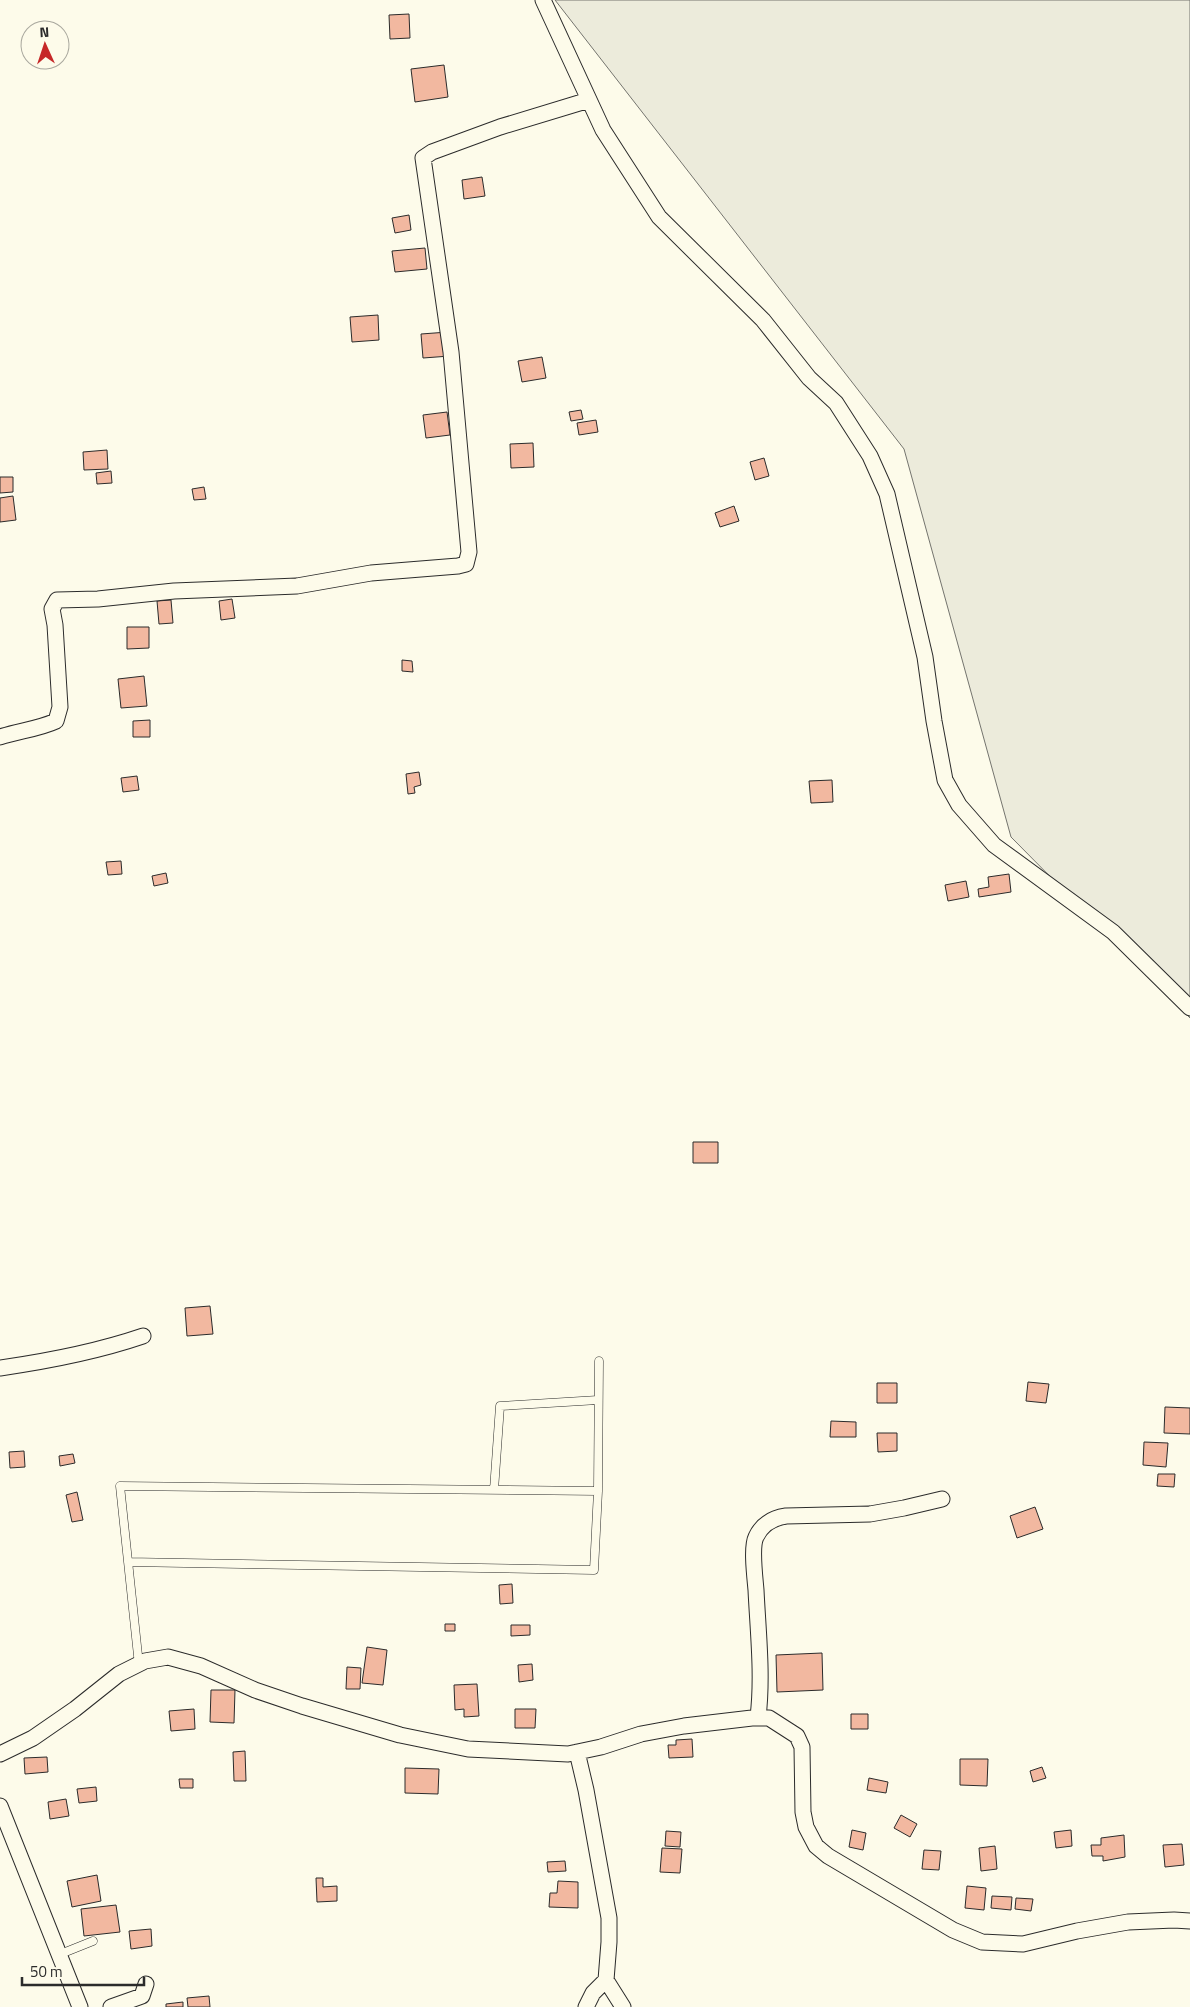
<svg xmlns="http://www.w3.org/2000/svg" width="1190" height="2007" viewBox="0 0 1190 2007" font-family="'Titillium Web',sans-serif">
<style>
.green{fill:#ecebdb;stroke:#74746e}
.building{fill:#f2b8a0;stroke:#2b2b2b}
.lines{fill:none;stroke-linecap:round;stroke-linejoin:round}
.lane-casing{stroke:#2b2b2b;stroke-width:9}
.street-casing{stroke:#2b2b2b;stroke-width:17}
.lane{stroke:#fdfbea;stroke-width:8}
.street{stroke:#fdfbea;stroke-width:15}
</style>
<rect width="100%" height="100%" fill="#fdfbea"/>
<path class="green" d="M555,0H1190V1018L1011,837L904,449Z"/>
<path class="building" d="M409,14L410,38L390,39L389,15Z
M444,65L448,97L415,102L411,69Z
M482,177L485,196L464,199L462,180Z
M409,215L411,230L395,233L392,218Z
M425,248L427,269L395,272L392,251Z
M378,315L379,340L352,342L350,317Z
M448,332L450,356L423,358L421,334Z
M542,357L546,378L522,382L518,361Z
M581,410L583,419L571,421L569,412Z
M447,412L450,435L426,438L423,415Z
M596,420L598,432L579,435L577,423Z
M533,443L534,467L511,468L510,444Z
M107,450L108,469L84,470L83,452Z
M764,458L769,476L755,480L750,462Z
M111,471L112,483L97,484L96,473Z
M0,477H13V492L0,493Z
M204,487L206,499L194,500L192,489Z
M13,496L16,520L0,522V498Z
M734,506L739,521L720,527L715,513Z
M232,599L235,618L221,620L219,601Z
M171,600L173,623L159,624L157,601Z
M127,627H149V648L127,649Z
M402,660L412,661L413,672L402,671Z
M144,676L147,706L121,708L118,679Z
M150,720V737H133V721Z
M419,772L421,785L414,787L415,793L408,794L406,774Z
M137,776L139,790L123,792L121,778Z
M832,780L833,802L811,803L809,781Z
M121,861L122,874L108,875L106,862Z
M166,873L168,883L154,886L152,876Z
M1009,874L1011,892L979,897L978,889L989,887L988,877Z
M966,881L969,897L948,901L945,885Z
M693,1142H718V1163H693Z
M210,1306L213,1334L187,1336L185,1308Z
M1028,1382L1049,1384L1046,1403L1026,1401Z
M877,1383H897V1403H877Z
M1165,1407L1190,1408V1434L1164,1433Z
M831,1421L856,1422V1437H830Z
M877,1433H897V1451L878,1452Z
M1144,1442L1168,1443L1166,1467L1143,1465Z
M24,1451L25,1467L10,1468L9,1452Z
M73,1454L75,1463L60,1466L59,1456Z
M1158,1474H1175L1174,1487L1157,1486Z
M77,1492L83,1520L72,1522L66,1495Z
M1035,1507L1043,1529L1017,1538L1010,1516Z
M512,1584L513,1603L500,1604L499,1585Z
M445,1624H455V1631H445Z
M511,1625H530V1635L511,1636Z
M367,1647L387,1650L383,1685L362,1683Z
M822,1653L823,1690L777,1692L776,1655Z
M532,1664L533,1680L519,1682L518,1665Z
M347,1667L361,1668L360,1689H346Z
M477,1684L479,1716L464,1717V1709L455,1710L454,1685Z
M211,1690H235L234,1723L210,1722Z
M194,1709L195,1729L171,1731L169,1711Z
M515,1709H536L535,1728H515Z
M851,1714H868V1729H851Z
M692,1739L693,1757L669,1758L668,1745H676V1740Z
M245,1751L246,1781H234L233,1752Z
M47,1757L48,1772L25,1774L24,1758Z
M960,1759H988L987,1786L960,1785Z
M1042,1767L1046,1778L1033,1782L1030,1771Z
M405,1768L439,1769L438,1794L405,1793Z
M869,1778L888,1782L886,1793L867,1790Z
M179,1779H193V1788H180Z
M96,1787L97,1801L79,1803L77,1789Z
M66,1799L69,1816L50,1819L48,1802Z
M901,1815L917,1824L910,1837L894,1828Z
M852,1830L866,1833L863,1850L849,1847Z
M1071,1830L1072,1846L1056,1848L1054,1832Z
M666,1831L681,1832L680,1847L665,1846Z
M1124,1835L1125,1857L1103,1861V1856H1092L1091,1845H1101V1838Z
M1182,1844L1184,1865L1165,1867L1163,1845Z
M995,1846L997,1869L981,1871L979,1848Z
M662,1848L682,1849L680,1873L660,1872Z
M924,1850L941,1851L939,1870L922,1869Z
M565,1861L566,1871L548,1872L547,1862Z
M97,1875L101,1901L72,1907L67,1881Z
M316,1878H323V1887L337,1886V1901L317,1902Z
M558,1881L578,1882V1908L549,1907L550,1893H557Z
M967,1886L986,1888L984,1910L965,1908Z
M992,1896L1012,1897L1011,1910L991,1908Z
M1016,1898L1033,1899L1031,1911L1015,1909Z
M116,1905L120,1932L84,1936L81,1909Z
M151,1929L152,1946L131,1949L129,1931Z
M209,1996L210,2007H188L187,1998Z
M183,2002V2007H166V2004Z"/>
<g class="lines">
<g class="lane-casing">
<path id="lane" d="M494,1490L500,1406L598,1400
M128,1562L594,1570L598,1491
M139,1665L120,1486L598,1491L599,1361
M58,1955L93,1941"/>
</g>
<g class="street-casing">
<path id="street" d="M543,0L603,130L659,217L763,320L809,378L836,403L870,456L887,494L925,657L934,721L945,780L959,805L994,845L1113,932L1190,1008
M0,737C18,731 39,729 56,721L60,707L55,625L52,609L57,600L98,599L174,591L297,586L371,573L458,566L466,564L469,552L451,352L423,158L432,152L500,127L589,100
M0,1368C49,1361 96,1352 143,1336
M758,1717C763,1676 758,1632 756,1590C755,1578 751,1547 756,1537C762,1524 773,1518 786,1516L870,1514L904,1508L942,1499
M577,1752L586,1790L609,1918V1942L606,1980L623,2007
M0,1754L33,1738L75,1709L119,1674L145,1661L168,1657L201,1666L255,1690L302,1706L400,1735L468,1749L568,1754L601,1747L641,1734L684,1726L752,1718H769L797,1736L802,1747L803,1812L806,1827L816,1846L828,1856L953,1930L982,1942L1023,1944L1077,1931L1128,1922L1174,1920L1190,1921
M0,1806L80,2007
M111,2007L142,1996L146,1984
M586,2007L593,1993L606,1980"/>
</g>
<use href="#lane" class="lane"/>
<use href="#street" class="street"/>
</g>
<g transform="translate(45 45) rotate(357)"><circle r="24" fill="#fdfbea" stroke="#a9a89e"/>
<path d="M0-4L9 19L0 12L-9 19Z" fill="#c62828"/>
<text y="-8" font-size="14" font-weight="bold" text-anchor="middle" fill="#2b2b2b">N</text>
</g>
<path d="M22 1977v8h122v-8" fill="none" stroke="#2b2b2b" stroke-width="2.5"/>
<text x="30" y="1977" font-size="15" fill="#2b2b2b" stroke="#fdfbea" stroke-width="4" paint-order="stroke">50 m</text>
</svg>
